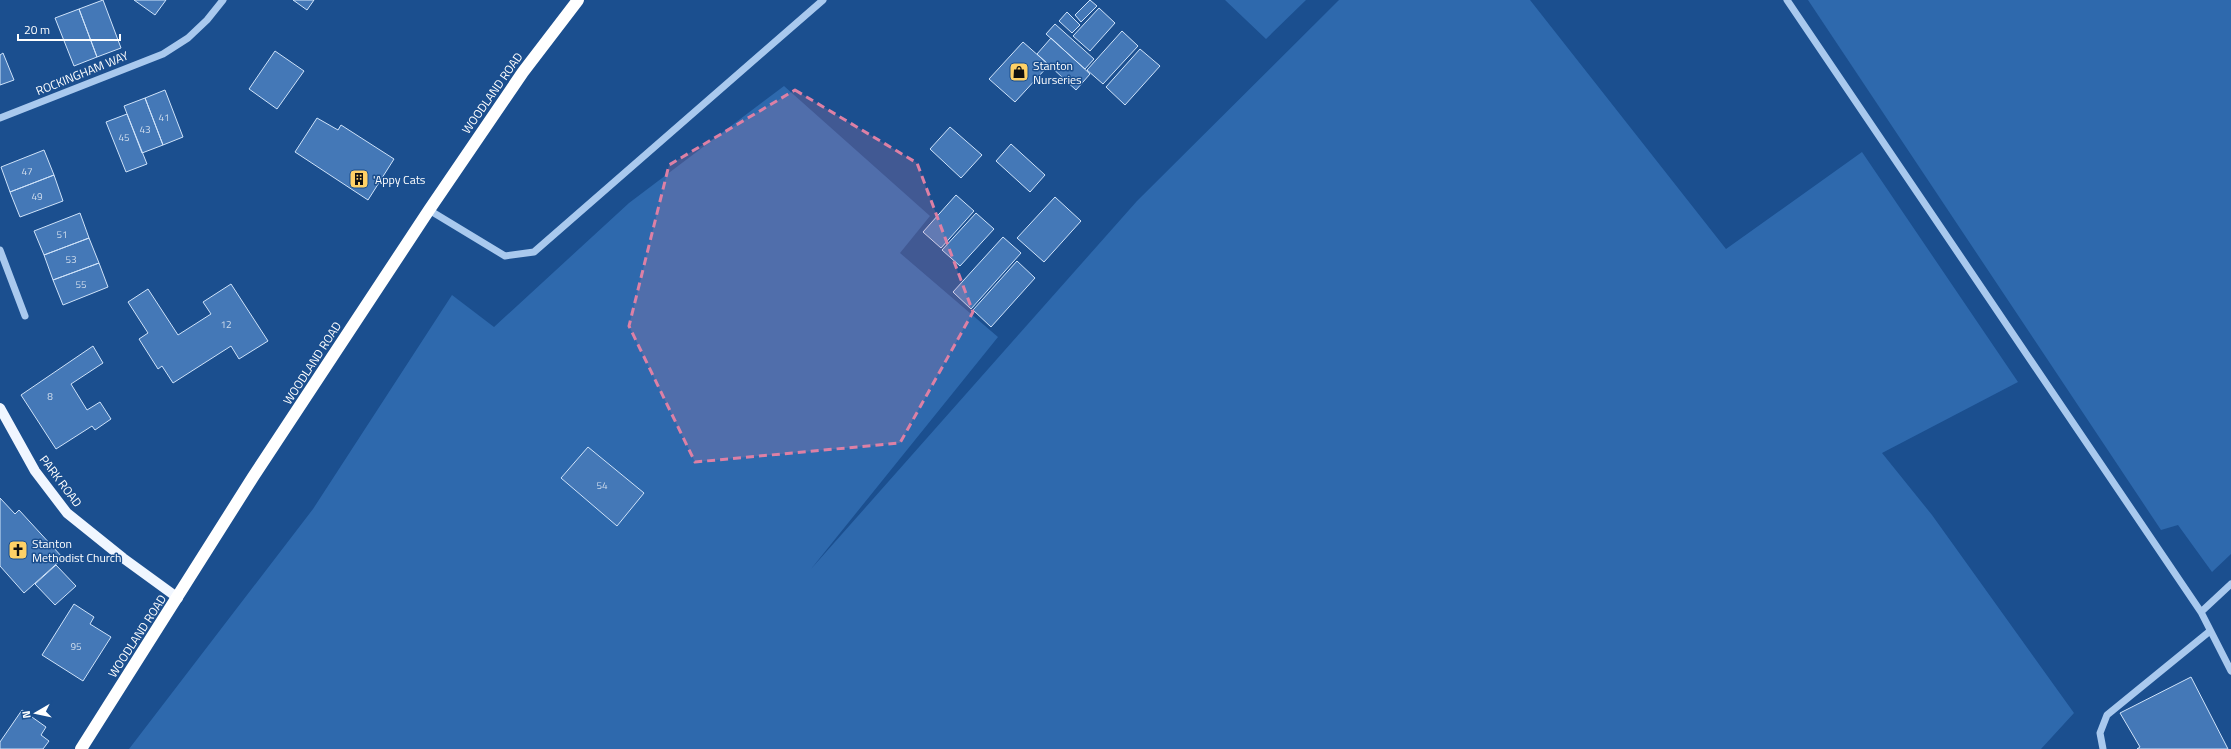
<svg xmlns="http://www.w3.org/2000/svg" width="2231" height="749" viewBox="0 0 2231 749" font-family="'Titillium Web',sans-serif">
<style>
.green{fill:#2e69ad}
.building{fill:#4478b7;stroke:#cfe3fa}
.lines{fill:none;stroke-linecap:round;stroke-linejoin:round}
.minor{stroke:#a9c9ee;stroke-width:7}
.major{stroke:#f0f6ff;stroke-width:10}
.highway{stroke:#fff;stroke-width:12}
.marked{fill:#dd80a5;fill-opacity:0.2;stroke:#dd80a5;stroke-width:3;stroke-dasharray:8 5;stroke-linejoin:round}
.labels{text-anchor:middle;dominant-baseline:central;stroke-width:3;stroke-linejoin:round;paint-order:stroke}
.number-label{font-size:10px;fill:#d0dded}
.poi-label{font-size:12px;fill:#fff;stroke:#1b4f8f;text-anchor:start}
.street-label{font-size:12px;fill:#fff;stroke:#1b4f8f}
</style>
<rect width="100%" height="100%" fill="#1b4f8f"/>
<path class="green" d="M1225,0H1306L1266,39Z
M1339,0H1530L1726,249L1862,152L2018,382L1882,453L1932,515L2074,713L2041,749H129L313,509L452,295L494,327L629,203L784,86L930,216L900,253L998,337L811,569L1137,201Z
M1808,0H2231V554L2212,572L2178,525L2161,530Z"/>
<path class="building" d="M103,0L121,48L97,57L79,9Z
M134,0H166L155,15Z
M293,0H314L307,10Z
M1090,0L1097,6L1081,22L1075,15Z
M1099,8L1115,23L1090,51L1073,36Z
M79,9L97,57L74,66L55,18Z
M1067,12L1080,25L1072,33L1059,21Z
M1055,24L1094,59L1085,69L1046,34Z
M1122,31L1138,46L1103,84L1087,70Z
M1051,38L1090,74L1076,90L1037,54Z
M1023,42L1049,65L1015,102L989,79Z
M1140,49L1160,66L1125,105L1106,87Z
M275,51L304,71L277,109L249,89Z
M3,53L14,80L0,85V55Z
M165,90L183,137L163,145L145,98Z
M145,98L163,145L142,153L124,106Z
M127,114L147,164L126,172L106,122Z
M317,118L338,130L341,125L394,159L368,200L295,152Z
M950,127L982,155L961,178L930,149Z
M1011,144L1045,175L1030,192L996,161Z
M44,150L54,175L10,192L1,167Z
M54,175L63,201L20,217L10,192Z
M956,195L974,211L941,248L923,232Z
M1055,197L1081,221L1044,262L1017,238Z
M80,213L89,238L44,255L34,231Z
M976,213L994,229L960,266L942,250Z
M1003,237L1021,253L971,309L953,292Z
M89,238L99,263L53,280L44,255Z
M1017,261L1035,278L991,327L973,310Z
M99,263L108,287L63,305L53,280Z
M231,284L268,341L239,359L231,346L173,383L162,366L158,369L139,339L148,333L128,302L148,289L178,335L211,314L203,302Z
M93,346L103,363L71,384L87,410L100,402L111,419L95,430L92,426L56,449L21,395Z
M588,447L644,493L617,526L561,478Z
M0,498L15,514L19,510L63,558L24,593L0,566Z
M56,565L76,586L55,605L35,584Z
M74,604L94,617L90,624L111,637L83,681L42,655Z
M2191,677L2228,749H2137L2140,747L2120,713Z
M22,710L46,727L41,735L49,741L43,749H0V742Z"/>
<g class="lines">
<path class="minor" d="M1787,0L2201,612L2231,671
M0,118L163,54L188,38L207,20L223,0
M429,210L505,256L534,252L823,0
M0,250L25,316
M2201,612L2231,584
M2103,749L2100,733L2107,715L2210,631"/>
<path class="major" d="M0,408L35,471L67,513L123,558L178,598"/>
<path class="highway" d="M81,749L253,477L429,210L523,72L578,0"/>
</g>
<path class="marked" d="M795,90L917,163L973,312L900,443L695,462L629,326L669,165Z"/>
<defs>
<g id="shop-square" transform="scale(1)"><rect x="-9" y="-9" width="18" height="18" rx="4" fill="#ffd166" stroke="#1b4f8f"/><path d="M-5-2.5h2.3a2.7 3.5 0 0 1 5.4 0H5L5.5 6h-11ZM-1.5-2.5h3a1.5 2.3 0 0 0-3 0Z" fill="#111"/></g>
<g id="building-square" transform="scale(1)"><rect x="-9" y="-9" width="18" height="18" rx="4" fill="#ffd166" stroke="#1b4f8f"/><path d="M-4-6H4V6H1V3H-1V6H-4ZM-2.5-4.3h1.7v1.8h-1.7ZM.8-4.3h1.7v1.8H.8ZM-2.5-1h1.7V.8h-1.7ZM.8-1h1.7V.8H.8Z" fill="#111"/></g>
<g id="church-square" transform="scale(1)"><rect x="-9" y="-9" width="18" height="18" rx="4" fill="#ffd166" stroke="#1b4f8f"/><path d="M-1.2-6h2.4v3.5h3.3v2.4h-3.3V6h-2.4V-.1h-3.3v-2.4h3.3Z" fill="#111"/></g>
</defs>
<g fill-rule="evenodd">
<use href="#shop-square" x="1019" y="72"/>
<use href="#building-square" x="359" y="179"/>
<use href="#church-square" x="18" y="550"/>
</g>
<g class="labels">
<g class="number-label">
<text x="164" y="117">41</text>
<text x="145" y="129">43</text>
<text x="124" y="137">45</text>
<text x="27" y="171">47</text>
<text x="37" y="196">49</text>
<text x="62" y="234">51</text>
<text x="71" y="259">53</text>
<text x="81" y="284">55</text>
<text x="226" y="324">12</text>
<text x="50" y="396">8</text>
<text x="602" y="485">54</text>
<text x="76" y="646">95</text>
</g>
<g class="poi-label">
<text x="1033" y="65">Stanton<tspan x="1033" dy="14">Nurseries</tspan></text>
<text x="373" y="179">'Appy Cats</text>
<text x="32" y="543">Stanton<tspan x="32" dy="14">Methodist Church</tspan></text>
</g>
<g class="street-label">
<text transform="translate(82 73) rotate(-22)">ROCKINGHAM WAY</text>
<text transform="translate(492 93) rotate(-55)">WOODLAND ROAD</text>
<text transform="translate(312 363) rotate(-57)">WOODLAND ROAD</text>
<text transform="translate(61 481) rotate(53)">PARK ROAD</text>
<text transform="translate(137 636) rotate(-57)">WOODLAND ROAD</text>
</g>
</g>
<g transform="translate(36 713) rotate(261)" stroke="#1b4f8f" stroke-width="3" paint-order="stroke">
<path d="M0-3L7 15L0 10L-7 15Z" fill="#ffffff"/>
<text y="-6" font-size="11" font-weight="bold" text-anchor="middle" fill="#ffffff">N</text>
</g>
<path d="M18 34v6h102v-6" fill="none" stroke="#ffffff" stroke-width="2"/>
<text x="24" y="34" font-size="12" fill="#ffffff" stroke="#1b4f8f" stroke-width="3" paint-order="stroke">20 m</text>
</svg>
